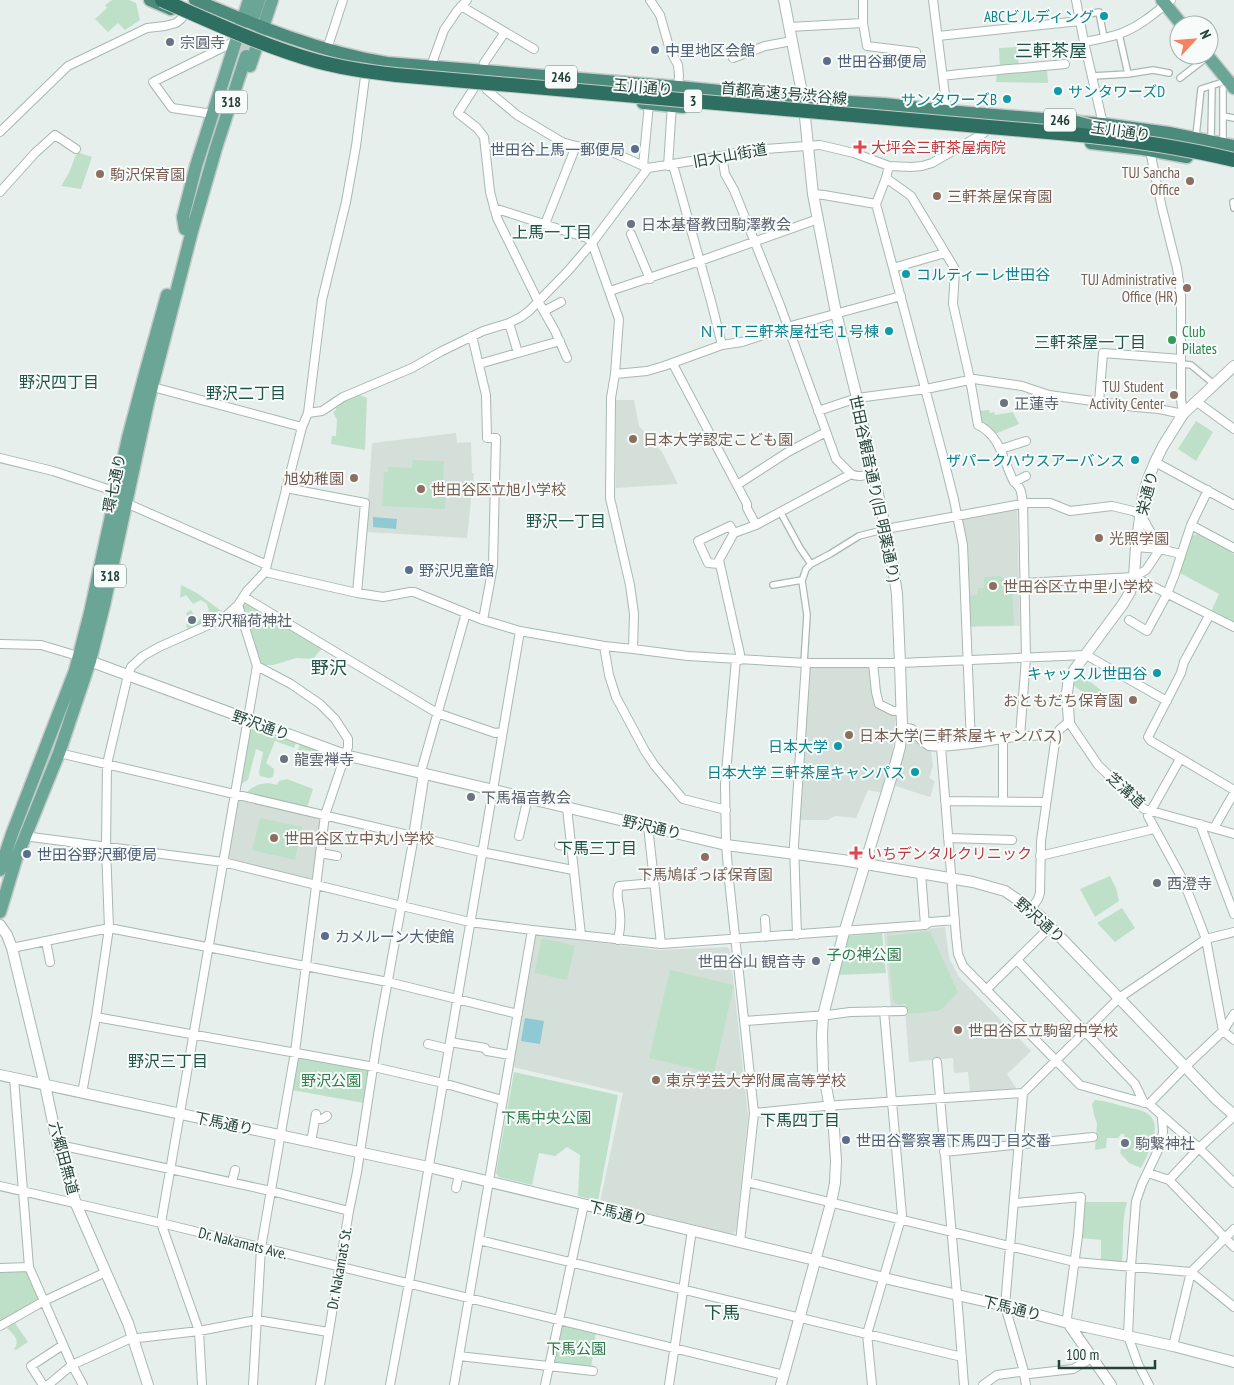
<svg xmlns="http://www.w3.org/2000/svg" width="1234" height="1385" viewBox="0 0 1234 1385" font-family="'PT Sans Narrow','Noto Sans JP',sans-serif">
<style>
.built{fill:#d4dfda}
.green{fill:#bfe0c8}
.water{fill:#8ec9d4}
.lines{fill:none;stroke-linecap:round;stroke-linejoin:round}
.primary-tunnel{stroke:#bfccc8;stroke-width:12;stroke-dasharray:12 6;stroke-linecap:butt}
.pedestrian-casing{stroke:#a8b8b2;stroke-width:8}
.minor-casing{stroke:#a8b8b2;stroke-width:10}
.tertiary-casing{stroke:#a8b8b2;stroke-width:12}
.primary-casing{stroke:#c2cac8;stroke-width:15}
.trunk-casing{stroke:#c2cac8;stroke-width:15}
.pedestrian{stroke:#fff;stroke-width:5.5}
.minor{stroke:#fff;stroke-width:8}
.tertiary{stroke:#fff;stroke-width:10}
.primary{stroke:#6aa596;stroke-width:12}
.trunk{stroke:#4c8a7c;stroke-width:12}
.trunk-bridge-casing{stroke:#c2cac8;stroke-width:15;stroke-linecap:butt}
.motorway-bridge-casing{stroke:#c2cac8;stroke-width:16;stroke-linecap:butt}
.trunk-bridge{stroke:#4c8a7c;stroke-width:12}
.motorway-bridge{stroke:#2f6f62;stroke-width:14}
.culture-dot{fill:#0f9aa8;stroke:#f7fbf9;stroke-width:2}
.worship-dot{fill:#6b7280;stroke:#f7fbf9;stroke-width:2}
.service-dot{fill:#5c6f8a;stroke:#f7fbf9;stroke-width:2}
.health-dot{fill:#e0444e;stroke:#f7fbf9;stroke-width:2}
.education-dot{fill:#8d6e63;stroke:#f7fbf9;stroke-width:2}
.leisure-dot{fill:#2e9e5b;stroke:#f7fbf9;stroke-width:2}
.labels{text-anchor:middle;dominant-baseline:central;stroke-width:4;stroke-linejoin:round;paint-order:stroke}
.shield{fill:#f7fbf9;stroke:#637a73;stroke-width:1}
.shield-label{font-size:14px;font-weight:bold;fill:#24423a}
.culture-label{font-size:15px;fill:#0d838f;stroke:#f7fbf9;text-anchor:end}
.worship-label{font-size:15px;fill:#5b616d;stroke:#f7fbf9;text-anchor:start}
.service-label{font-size:15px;fill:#4e5e75;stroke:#f7fbf9;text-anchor:start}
.street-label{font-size:15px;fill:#24423a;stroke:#f7fbf9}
.health-label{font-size:15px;fill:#be3a42;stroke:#f7fbf9;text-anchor:start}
.education-label{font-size:15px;fill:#785e54;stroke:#f7fbf9;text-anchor:start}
.leisure-label{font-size:15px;fill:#27864d;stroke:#f7fbf9;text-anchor:start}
.park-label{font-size:15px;fill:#2d7a4b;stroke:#f7fbf9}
.neighbourhood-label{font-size:16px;fill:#1f5548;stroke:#f7fbf9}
.quarter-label{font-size:18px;fill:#1f5548;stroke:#f7fbf9}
</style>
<rect width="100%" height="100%" fill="#e6efeb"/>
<path class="built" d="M616,400H634L639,426L662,452L678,484L616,488Z
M456,433L457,443L471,442L472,473H474L467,538L366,532L372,443Z
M1017,508L1020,626L969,627L961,519Z
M809,666H871L879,706L896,713L892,758L883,793L868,790L856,818L835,816L828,820H799Z
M909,734L913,735L931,750L933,766L929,778L935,781L930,797L895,786Z
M239,799L319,817L321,819L313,879L311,880L228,859L227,857L237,800Z
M945,927L949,958L959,977L1031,1051L1007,1074L1016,1088L1013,1090L970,1092L968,1072L954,1073L953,1058L909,1062L905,1008H891L884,933Z
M539,935L659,950L727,947L730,950L748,1116L736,1231L732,1234L600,1202L623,1093L513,1067L534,937Z"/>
<path class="green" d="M112,0H129L136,3L140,20L125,30L118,23L108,32L95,19L107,8L105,5Z
M1017,47L1019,68L1047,67L1048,83L996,82L997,69H1000L999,48Z
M77,152L92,157L81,189L61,186L69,173Z
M357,394L367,398L365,450L331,444L332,436H336L337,420L333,412L336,410V404Z
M989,410L990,413L994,412L995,415L1013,412L1019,424L995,434L986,424L980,420L978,411Z
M1196,421L1213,432L1196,461L1178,449Z
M413,460L444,461L443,488L446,489L445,509L382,506L384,472H388V467L412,468Z
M1201,533L1234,554V623L1211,612L1219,594L1178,572L1191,536Z
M1000,576L1009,583L1012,582L1014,625L971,626L969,596L978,595V588H984V577Z
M181,585L197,593L224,613V615L188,631L186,624L190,621L186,613L191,610L198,621L209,611L207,604L201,600L193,604L186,595L180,598Z
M244,599L323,647L313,659L296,658L274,665H258L240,606Z
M1079,673L1106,694L1099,704L1073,685Z
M251,729L296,743L294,748L275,741L266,763L274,769L273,777L269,778L260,776L259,772L263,752L256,749L248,780L241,784L249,733Z
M300,744L339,758L338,762L306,750L305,753L298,750Z
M287,779L313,789L307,808L246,793C255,784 265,781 277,785L279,781Z
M260,818L302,827L295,860L252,850Z
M1110,876L1116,888L1119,901L1095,917L1080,889Z
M1122,908L1135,928L1115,942L1097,923Z
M930,931L958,992L943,1008L938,1011L908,1014L906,1004L898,1005L893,1001L887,936Z
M882,933L886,973L838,975L848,936Z
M542,938L575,946L567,980L534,973Z
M670,970L734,985L714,1073L649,1058Z
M298,1057L370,1070L364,1103L292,1090Z
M514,1072L618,1095L598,1201L578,1196L580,1155L567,1147L555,1156L539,1153L532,1185L499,1177L496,1173Z
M1095,1100C1107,1101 1118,1105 1130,1108C1135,1109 1143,1110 1148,1114C1164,1126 1148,1154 1141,1168L1129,1163L1120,1153L1121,1149L1125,1144L1124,1134H1121L1118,1138H1107L1106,1148L1095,1150L1097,1123L1094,1115L1092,1104Z
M1082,1202H1127C1121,1222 1124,1242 1122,1262L1101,1260V1240L1082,1238Z
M0,1270L28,1271L39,1298V1301L0,1322Z
M15,1323L28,1342L16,1350L14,1349C21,1340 13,1334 7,1328Z
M565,1325L596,1331L591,1369L554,1366L562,1326Z"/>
<path class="water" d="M373,517L397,519L396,529L373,527Z
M525,1018L544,1021L540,1044L521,1041Z"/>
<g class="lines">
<path class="primary-tunnel" d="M240,54L249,28"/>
<g class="pedestrian-casing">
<path id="pedestrian" d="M1079,16L1099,12L1104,38
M1119,34L1128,74
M1092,76L1128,74L1153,70L1169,73
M1180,78L1202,61
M1223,88V142
M1223,116L1234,118
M1196,136L1201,89L1220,83
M1211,139L1212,86
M1233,202L1234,208
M1181,364L1191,365L1215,385
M782,515L800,548L811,564
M773,585L802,580
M804,663L807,615L802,581L806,569L811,564L830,554L859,536L886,529"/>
</g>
<g class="minor-casing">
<path id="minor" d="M650,0L660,15L670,50L678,65L679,75L678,89
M863,0V23L867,46L916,52
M933,0L947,111
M1076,0L1084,42L1103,124
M461,6L534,49
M789,27L863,23
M938,36L1080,21
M1084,42C1095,40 1107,38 1119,34C1139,27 1155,13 1171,0
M329,50L328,46L343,0
M733,58L765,46L792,41
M484,63L503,35L506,33
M431,66L444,30L457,11L467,0
M943,76C984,71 1024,68 1065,64
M474,88L458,113L477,128L484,137L490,192L497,218L538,301L555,331L567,358
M487,90L517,115L562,142L576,146L601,149L610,151L648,168L722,156L750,150L820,145L854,153L889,166L911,167L922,166L932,163L984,133
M213,114L172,108L153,82L226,46L236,40
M0,132L68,66L147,28L165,26L176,23L181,19L184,15
M722,156L725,174L734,190L780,305L836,459L851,474
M673,165L711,301L722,345
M643,166L649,104
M668,166L672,104
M889,166L886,178L876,204L943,456L954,500L963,545L971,744
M886,178L911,196L955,269L953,304L970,379L978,425C1000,435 1003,460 1013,480C1015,483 1018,485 1020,489C1022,493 1022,500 1023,504L1026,658L1020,736
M0,192L35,153L55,135L76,149
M813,194L824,195L876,204
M494,208L587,238L592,243L619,319L615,374L611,398L610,498L630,585L634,614L633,649
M545,224L576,146
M631,234L650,279
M893,268L945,253
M610,291L700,261L818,219
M544,311L561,302
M509,323L518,353
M472,336L486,395L487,438H496L493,566L483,620
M479,364L560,341
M673,364L747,504V508L756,525
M615,374L647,371L664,366L722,345L742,342L787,327L901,296
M149,386L302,427
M1099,402L1103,353L1181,359
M1197,402L1234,429
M818,411L857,398L926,389L974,379L1022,386L1049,395L1136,407L1159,409L1183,414L1181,399V296L1177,268L1162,208L1150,151
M308,413L322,411L343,397L412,368L440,352L483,331L509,323L521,317L529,311L568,271L592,243L648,168
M1001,449L1026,441
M0,458L53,471L117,492
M1155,462L1234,505
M1014,482L1026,476
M737,485L788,452L826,432
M286,488L365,503L357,593
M126,503L267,565
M1191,525L1234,548
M886,529L1027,503H1050L1070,511L1112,506L1133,511L1141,515L1160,549
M1136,547L1160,549L1181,554
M719,564L708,563L698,541L730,526L734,533
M265,572L357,593L383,597L410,592H414L483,620L520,631L604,646L633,649L688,656L806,663H900L1086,655L1167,701
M1134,577L1234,627
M1024,583L1134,577L1146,570L1160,549
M244,597L437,713L495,733L502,732
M1209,616L1184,662L1181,673L1148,737L1151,741L1234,790
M1129,620L1147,631L1167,594L1175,574L1191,525L1208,490
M0,644L41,645L78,656
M604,646L609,675L616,697L645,751L655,766L683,799L726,810
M736,659L725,784L726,845L729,880L754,1113L740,1242
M740,660V654L719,560L734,533L756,525L851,474C859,478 866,475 873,473
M873,663L876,692L879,704L893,711H901
M902,727L912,729L921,740L929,746L941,747L971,744L1020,736L1056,735L1060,729L1069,722L1098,765L1144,809L1234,834
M1003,739V801
M941,747L956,936L958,954L963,966L1080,1085L1149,1104L1199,1148L1234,1183
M59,753L481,852L573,870
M1180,759L1148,816L1184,882L1206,939L1223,1031L1234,1040
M422,773V768L466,613
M945,801L1046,802
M567,808L581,935
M1200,824L1234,914
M648,826L661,944
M1214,828L1234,793
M24,836L223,862L402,906L470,922L532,930L661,944L925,925L930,922L955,920
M519,836L528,797
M948,838L1012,840
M559,845L571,847
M320,853L337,856
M1040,856L1154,829
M921,873L925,925
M1031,909L1038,899L1040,893L1041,841L1056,735
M765,919L766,937
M797,935L794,845L806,663
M618,940C620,931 621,923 620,915C620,905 615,895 619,886L654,883
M46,941L50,962
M12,948L109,928L388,982L518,1014
M1017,960L1135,1084L1144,1103
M986,990L1050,927
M96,1017L374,1067L443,1083L502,1100
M745,1021L828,1015L850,1012L903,1011
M450,1042L485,1048L487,1051L510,1055
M428,1044L449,1049
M937,1062L957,1295L964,1385
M14,1078L29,1267L72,1365L83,1385
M82,1093L96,1017L109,928L106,847L107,764L128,675L131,667L143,656L159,647L224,618L238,605L247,591L265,572L302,427L308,413L322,300L346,202L356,146L365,77
M1149,1104L1186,1066L1223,1031L1234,1014
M754,1113L824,1106L1023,1093
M315,1119H322L327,1116
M311,1142L316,1114
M58,1146H64L271,1191L349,1211
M944,1152L1093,1137
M1148,1173L1169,1180L1234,1247
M1169,1180L1199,1148L1234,1116
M232,1182L235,1170
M747,1182L1075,1262L1191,1272L1234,1307
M0,1186L161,1223L784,1375
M456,1188L459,1175
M1015,1203L1081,1197L1078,1236L1067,1318L1068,1323
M479,1240L962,1357
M0,1268L29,1267
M0,1326L44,1301L106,1272
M1173,1346L1191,1272L1234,1229
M459,1356L593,1371
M43,1385L31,1366L63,1345
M48,1385L72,1365L129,1339L199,1331L257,1320L328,1332
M202,1385L199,1331L161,1223L257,666L238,605
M253,1385L261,1248L295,1052L325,815L348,747V739L335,719L320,704L291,684L257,666
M320,1385L349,1211L357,1172L378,1035L414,836
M390,1385L409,1283L520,631
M454,1385L532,930
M545,1385L584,1204
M669,1385L692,1230
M872,1385L867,1334L902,1215L884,1011
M983,1385L997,1375L1020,1372L1029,1374L1073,1369L1092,1358
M1026,1385L1023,1368L1005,1306L1023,1093L1119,998L1206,939L1234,932
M1149,1385L1138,1364L1128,1336L1131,1266L1136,1201L1142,1184L1160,1146L1163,1132L1162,1117"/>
</g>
<g class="tertiary-casing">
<path id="tertiary" d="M84,659L345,755L726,845L842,860L973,882L1005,891L1031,909L1041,917L1217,1100L1234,1115
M1069,722L1067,693L1069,677L1123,604L1130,592L1134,577L1136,547L1143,496L1148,479L1155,462L1163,446L1183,414L1234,366
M414,836L423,779L422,773
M0,925L7,935L12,948L45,1085L58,1146L76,1204L128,1323L148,1385
M0,1075L428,1167L815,1260L884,1278L1005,1306L1068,1323L1173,1346L1234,1362
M1068,1323L1111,1385
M781,1385L831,1203L835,1183L836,1161L834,1130L823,1070L822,1036L823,1016L843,936L896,762L900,747L902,727L900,663L897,594L891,554L857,398L836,313L813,194L803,98L784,0"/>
</g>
<g class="primary-casing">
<path id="primary" d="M1162,0L1182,25
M254,15L259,0
M1207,55L1234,88
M250,66L272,0
M185,229L183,217L196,166L249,0
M0,870L12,834L75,671L90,613L128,438L145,374L167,295
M0,912L16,859L59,753L90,661L104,605L148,402L192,231L216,148L246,56"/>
</g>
<g class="trunk-casing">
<path id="trunk" d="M150,0L171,9
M195,0C257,26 320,52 387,63L679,87L813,100L884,104L947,111L1103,124L1169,133L1234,146
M643,103L683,107
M1091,143L1143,149L1187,157"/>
</g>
<use href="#pedestrian" class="pedestrian"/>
<use href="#minor" class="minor"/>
<use href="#tertiary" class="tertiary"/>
<use href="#primary" class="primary"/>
<use href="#trunk" class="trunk"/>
<g class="trunk-bridge-casing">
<path id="trunk-bridge" d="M1073,121L1113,132L1126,134"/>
</g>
<g class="motorway-bridge-casing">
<path id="motorway-bridge" d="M162,0C212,22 263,46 316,61C342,68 369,72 396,75L1070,134C1125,139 1180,147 1234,160"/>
</g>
<use href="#trunk-bridge" class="trunk-bridge"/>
<use href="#motorway-bridge" class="motorway-bridge"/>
</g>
<g class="culture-dot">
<circle cx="1104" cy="16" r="5"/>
<circle cx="1058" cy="91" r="5"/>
<circle cx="1007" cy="99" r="5"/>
<circle cx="906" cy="274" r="5"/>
<circle cx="889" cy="331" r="5"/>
<circle cx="1135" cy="460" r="5"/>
<circle cx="1157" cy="673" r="5"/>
<circle cx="838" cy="746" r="5"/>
<circle cx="915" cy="772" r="5"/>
</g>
<g class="worship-dot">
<circle cx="170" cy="42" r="5"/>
<circle cx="631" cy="224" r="5"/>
<circle cx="1004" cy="403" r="5"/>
<circle cx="192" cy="620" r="5"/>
<circle cx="284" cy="759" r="5"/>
<circle cx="471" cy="797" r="5"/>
<circle cx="1157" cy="883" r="5"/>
<circle cx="816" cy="961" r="5"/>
<circle cx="1125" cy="1143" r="5"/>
</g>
<g class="service-dot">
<circle cx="655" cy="50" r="5"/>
<circle cx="827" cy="61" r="5"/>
<circle cx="635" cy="149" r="5"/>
<circle cx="409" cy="570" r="5"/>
<circle cx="27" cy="854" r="5"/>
<circle cx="325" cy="936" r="5"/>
<circle cx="846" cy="1140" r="5"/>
</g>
<g class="health-dot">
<path d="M857.5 139.5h5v5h5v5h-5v5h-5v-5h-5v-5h5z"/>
<path d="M853.5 845.5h5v5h5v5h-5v5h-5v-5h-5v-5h5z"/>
</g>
<g class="education-dot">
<circle cx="100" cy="174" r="5"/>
<circle cx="1190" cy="181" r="5"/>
<circle cx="937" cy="196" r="5"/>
<circle cx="1187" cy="288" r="5"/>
<circle cx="1174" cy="395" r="5"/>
<circle cx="633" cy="439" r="5"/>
<circle cx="354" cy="478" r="5"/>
<circle cx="421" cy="489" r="5"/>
<circle cx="1099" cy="538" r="5"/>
<circle cx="993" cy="586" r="5"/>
<circle cx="1133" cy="700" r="5"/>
<circle cx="849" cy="735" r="5"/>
<circle cx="274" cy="838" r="5"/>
<circle cx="705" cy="857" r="5"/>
<circle cx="958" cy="1030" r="5"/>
<circle cx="656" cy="1080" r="5"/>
</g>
<circle class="leisure-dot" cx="1172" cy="340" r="5"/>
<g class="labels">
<g class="shield">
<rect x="545" y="65.5" width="32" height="23" rx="4"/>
<rect x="684" y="89.5" width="18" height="23" rx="4"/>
<rect x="215" y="90.5" width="32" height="23" rx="4"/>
<rect x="1044" y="108.5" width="32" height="23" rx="4"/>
<rect x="94" y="564.5" width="32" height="23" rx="4"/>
</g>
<g class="shield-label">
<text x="561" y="77">246</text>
<text x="693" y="101">3</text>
<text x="231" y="102">318</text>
<text x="1060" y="120">246</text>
<text x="110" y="576">318</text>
</g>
<g class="culture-label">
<text x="1094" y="16">ABCビルディング</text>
<text x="1068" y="91" text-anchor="start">サンタワーズD</text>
<text x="997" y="99">サンタワーズB</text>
<text x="916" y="274" text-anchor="start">コルティーレ世田谷</text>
<text x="879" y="331">ＮＴＴ三軒茶屋社宅１号棟</text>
<text x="1125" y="460">ザパークハウスアーバンス</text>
<text x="1147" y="673">キャッスル世田谷</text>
<text x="828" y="746">日本大学</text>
<text x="905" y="772">日本大学 三軒茶屋キャンパス</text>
</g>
<g class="worship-label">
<text x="180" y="42">宗圓寺</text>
<text x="641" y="224">日本基督教団駒澤教会</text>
<text x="1014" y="403">正蓮寺</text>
<text x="202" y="620">野沢稲荷神社</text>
<text x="294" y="759">龍雲禅寺</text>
<text x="481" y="797">下馬福音教会</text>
<text x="1167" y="883">西澄寺</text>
<text x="806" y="961" text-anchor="end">世田谷山 観音寺</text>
<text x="1135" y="1143">駒繋神社</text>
</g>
<g class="service-label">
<text x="665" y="50">中里地区会館</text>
<text x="837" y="61">世田谷郵便局</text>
<text x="625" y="149" text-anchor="end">世田谷上馬一郵便局</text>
<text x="419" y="570">野沢児童館</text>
<text x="37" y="854">世田谷野沢郵便局</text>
<text x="335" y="936">カメルーン大使館</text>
<text x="856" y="1140">世田谷警察署下馬四丁目交番</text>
</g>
<g class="street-label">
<text transform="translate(643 87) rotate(5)">玉川通り</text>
<text transform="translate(784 93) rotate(5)">首都高速3号渋谷線</text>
<text transform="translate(1121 131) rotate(8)">玉川通り</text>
<text transform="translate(730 155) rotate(-10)">旧大山街道</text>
<text transform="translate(114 483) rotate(-78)">環七通り</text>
<text transform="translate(875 488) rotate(78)">世田谷観音通り(旧 明薬通り)</text>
<text transform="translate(1147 493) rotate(-76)">栄通り</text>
<text transform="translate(261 725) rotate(20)">野沢通り</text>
<text transform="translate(1126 790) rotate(42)">芝溝道</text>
<text transform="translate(652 827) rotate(13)">野沢通り</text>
<text transform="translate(1040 920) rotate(41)">野沢通り</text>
<text transform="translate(224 1123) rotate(12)">下馬通り</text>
<text transform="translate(64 1158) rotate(75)">六郷田無道</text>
<text transform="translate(618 1213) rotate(14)">下馬通り</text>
<text transform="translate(243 1243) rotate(14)">Dr. Nakamats Ave.</text>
<text transform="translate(339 1268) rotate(-80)">Dr. Nakamats St.</text>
<text transform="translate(1012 1308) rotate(14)">下馬通り</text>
</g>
<g class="health-label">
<text x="871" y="147">大坪会三軒茶屋病院</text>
<text x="867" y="853">いちデンタルクリニック</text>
</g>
<g class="education-label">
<text x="1180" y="172" text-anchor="end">TUJ Sancha<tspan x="1180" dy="17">Office</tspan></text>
<text x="110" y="174">駒沢保育園</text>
<text x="947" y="196">三軒茶屋保育園</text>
<text x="1177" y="279" text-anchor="end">TUJ Administrative<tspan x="1177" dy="17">Office (HR)</tspan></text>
<text x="1164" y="386" text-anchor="end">TUJ Student<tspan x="1164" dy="17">Activity Center</tspan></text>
<text x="643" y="439">日本大学認定こども園</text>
<text x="344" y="478" text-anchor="end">旭幼稚園</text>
<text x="431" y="489">世田谷区立旭小学校</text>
<text x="1109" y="538">光照学園</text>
<text x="1003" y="586">世田谷区立中里小学校</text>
<text x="1123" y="700" text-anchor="end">おともだち保育園</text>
<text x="859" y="735">日本大学(三軒茶屋キャンパス)</text>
<text x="284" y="838">世田谷区立中丸小学校</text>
<text x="705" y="874" text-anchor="middle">下馬鳩ぽっぽ保育園</text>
<text x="968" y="1030">世田谷区立駒留中学校</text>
<text x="666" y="1080">東京学芸大学附属高等学校</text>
</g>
<g class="leisure-label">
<text x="1182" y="331">Club<tspan x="1182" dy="17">Pilates</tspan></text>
</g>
<g class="park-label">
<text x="864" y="954">子の神公園</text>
<text x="331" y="1080">野沢公園</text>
<text x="546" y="1117">下馬中央公園</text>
<text x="576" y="1348">下馬公園</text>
</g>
<g class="neighbourhood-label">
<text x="552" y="232">上馬一丁目</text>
<text x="1090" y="342">三軒茶屋一丁目</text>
<text x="59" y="382">野沢四丁目</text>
<text x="246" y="393">野沢二丁目</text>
<text x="566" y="521">野沢一丁目</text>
<text x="597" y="848">下馬三丁目</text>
<text x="168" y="1061">野沢三丁目</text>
<text x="800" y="1120">下馬四丁目</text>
</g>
<g class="quarter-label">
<text x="1051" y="50">三軒茶屋</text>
<text x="329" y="667">野沢</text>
<text x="722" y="1312">下馬</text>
</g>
</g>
<g transform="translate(1194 40) rotate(64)"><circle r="24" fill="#f7fbf9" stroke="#a3b1ad"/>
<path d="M0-4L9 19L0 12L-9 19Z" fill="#f4845f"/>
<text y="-8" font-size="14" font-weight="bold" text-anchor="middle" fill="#24423a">N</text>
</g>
<path d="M1059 1360v8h96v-8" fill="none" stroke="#24423a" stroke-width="2.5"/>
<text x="1066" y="1360" font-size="15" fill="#24423a" stroke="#f7fbf9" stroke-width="4" paint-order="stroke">100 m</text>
</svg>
